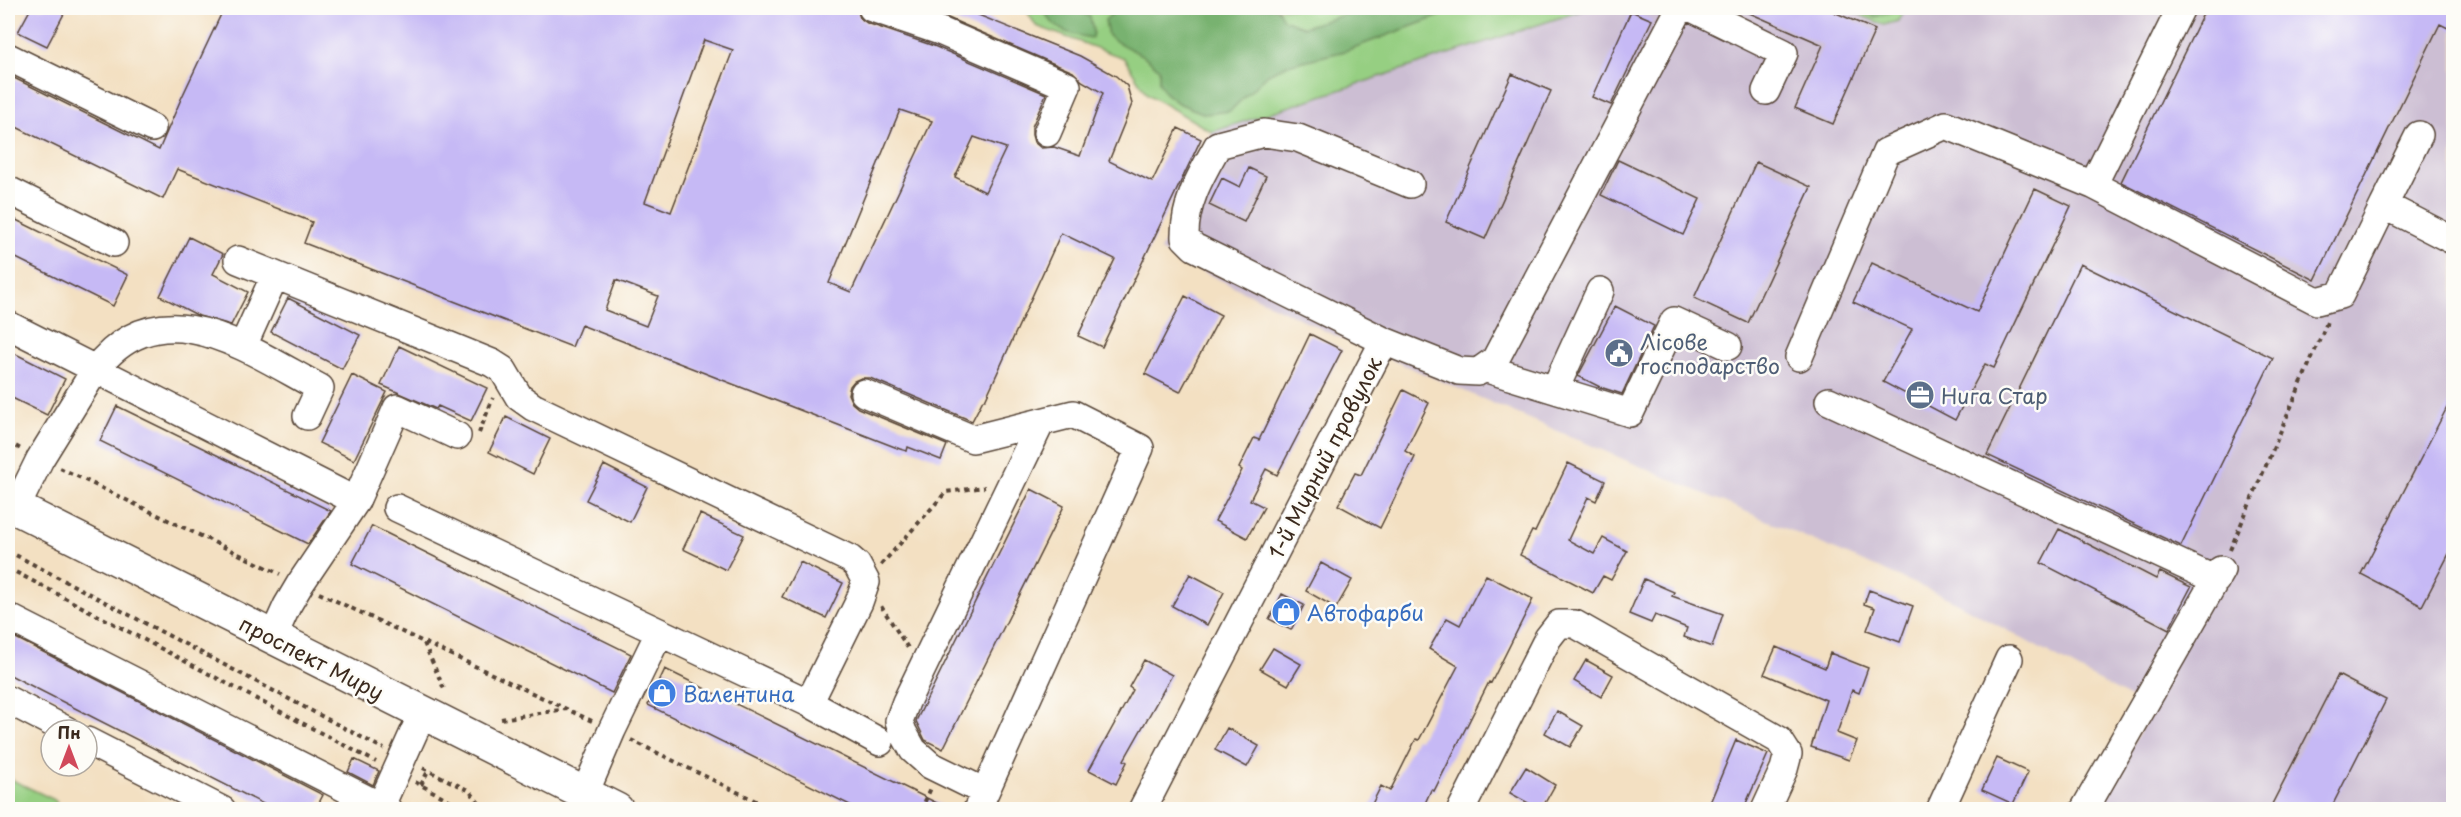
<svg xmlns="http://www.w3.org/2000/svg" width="2461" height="817" viewBox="0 0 2461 817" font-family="'Playpen Sans',sans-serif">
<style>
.industrial{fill:#ccbed3}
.green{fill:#96cf82;stroke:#687c50;stroke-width:1.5}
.forest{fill:#78b270;stroke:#5a6e47;stroke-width:1.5}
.building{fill:#c6b9f5;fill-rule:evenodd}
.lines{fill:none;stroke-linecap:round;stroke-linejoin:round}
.minor-casing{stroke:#574537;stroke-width:30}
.major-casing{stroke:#574537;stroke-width:36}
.path{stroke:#574537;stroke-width:4;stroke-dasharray:4.5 4.5;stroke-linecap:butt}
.minor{stroke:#fff;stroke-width:27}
.major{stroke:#fff;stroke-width:33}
.labels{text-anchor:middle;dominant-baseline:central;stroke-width:5;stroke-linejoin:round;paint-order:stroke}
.service-label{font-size:21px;fill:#4e5e75;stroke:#fdfcf7;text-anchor:start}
.street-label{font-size:21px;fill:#3b2a1e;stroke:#fdfcf7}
.shop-label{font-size:21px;fill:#366cbe;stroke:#fdfcf7;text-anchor:start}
</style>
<rect width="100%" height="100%" fill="#fdfcf7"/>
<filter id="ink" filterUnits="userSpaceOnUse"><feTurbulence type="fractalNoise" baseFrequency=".0167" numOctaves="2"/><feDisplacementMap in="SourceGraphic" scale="12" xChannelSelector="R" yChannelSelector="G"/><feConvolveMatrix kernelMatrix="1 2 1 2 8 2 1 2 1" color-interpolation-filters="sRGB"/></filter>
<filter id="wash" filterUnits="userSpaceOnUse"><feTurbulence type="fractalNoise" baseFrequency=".008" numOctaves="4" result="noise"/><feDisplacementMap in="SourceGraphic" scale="24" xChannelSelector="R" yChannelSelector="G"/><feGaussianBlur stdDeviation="1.35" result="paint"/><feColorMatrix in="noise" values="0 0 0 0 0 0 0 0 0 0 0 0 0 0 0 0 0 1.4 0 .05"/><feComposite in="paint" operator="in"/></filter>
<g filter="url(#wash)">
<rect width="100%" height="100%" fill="#f3e0c2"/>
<path class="industrial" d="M1589,8H1844L1884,25L1898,21L1905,8H2453V809H2095L2152,710L1950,599L1336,336L1160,251L1212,132Z"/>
<path class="green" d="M1025,8H1589L1212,132L1147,94L1124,58L1036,26Z
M1844,8H1905L1898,21L1884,25Z
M8,778L57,801L53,809H8Z"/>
<path class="forest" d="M1042,8H1075L1090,17L1093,31L1092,38C1066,34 1055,31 1042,8Z
M1119,8H1277L1283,19L1304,27L1366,8H1461L1345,51L1287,65L1268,74L1230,111L1205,114L1178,103L1165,93L1159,82V69C1142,51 1127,50 1108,36L1105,20Z
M1854,8H1894L1892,12L1875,17Z"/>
<g id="blocks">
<path class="building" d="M31,8H67L47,46L18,32Z
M224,8H857L860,18L867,23L934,46L1046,94L1032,127V135L1034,142L1041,148L1054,147L1080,156L1103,93L1082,81L1073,72L946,17L920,8H961L1080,56L1116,76L1127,86L1132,104L1109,161L1152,182L1178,128L1201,139L1102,347L1078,336L1115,259L1061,233L985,400H983L972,421L870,378H861L854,381L850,386L848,394L852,403L858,408L947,445L941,460L908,447L907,451L900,449L581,325L572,347L304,243L312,222L177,169L163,199L8,123V75L159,150L181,99ZM704,40L733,50L671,212L645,202ZM900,110L932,121L851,292L829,283ZM974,137L1006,148L985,192L955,177ZM616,280L658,296L646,326L605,310Z
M1738,8H1825L1875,30L1833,124L1795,108L1823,45Z
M2206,8H2454V31L2440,24L2315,280L2121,182Z
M1631,11L1652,20L1611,105L1592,97Z
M1512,74L1551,91L1485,239L1446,222Z
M1618,160L1700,199L1683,235L1601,195Z
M1756,162L1811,187L1748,323L1694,298Z
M1249,168L1266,176L1244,222L1209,205L1222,178L1240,187Z
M2035,189L2071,206L1994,368L1985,364L1955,420L1883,382L1912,329L1853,302L1872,263L1977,312Z
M8,216L128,275L113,306L8,254Z
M189,237L223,254L213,274L248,292L231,325L199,316L160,296Z
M2080,264L2273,358L2181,546L1987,455Z
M1185,296L1221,315L1180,392L1145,374Z
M288,298L360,335L342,369L271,332Z
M1615,306L1654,326L1622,394L1600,387L1578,376Z
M1310,334L1342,350L1277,475L1266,469L1250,500L1264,507L1247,538L1215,521L1242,470L1239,468L1254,438L1259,440Z
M399,346L487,388L471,421L438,406L436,409L381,385Z
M8,350L65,379L47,415L8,396Z
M352,375L387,392L354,460L319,443Z
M1403,390L1429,403L1405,451L1415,457L1380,528L1338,505L1355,473L1361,475Z
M2454,394V544L2422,606L2361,574Z
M117,406L331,511L308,544L100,441Z
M506,417L550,439L533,474L489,452Z
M1568,463L1605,481L1596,501L1588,497L1568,540L1594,554L1603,538L1627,551L1611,580L1603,576L1593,593L1520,555L1532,531L1535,532Z
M604,465L647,487L630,522L586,500Z
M1031,489L1064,506L943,749L925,740L916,721Z
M700,514L744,535L726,570L683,549Z
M372,526L631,654L612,693L352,564Z
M2059,529L2156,579L2160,572L2191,587L2169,629L2041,563Z
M800,562L843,583L826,618L782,597Z
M1321,563L1352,580L1336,608L1306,591Z
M1190,574L1224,592L1207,625L1172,606Z
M1486,575L1533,599L1491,683L1489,682L1434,791L1431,790L1422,810H1369L1381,786L1390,791L1416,739L1419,740L1458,666L1429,649L1447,618L1460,625Z
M1644,579L1674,592L1672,596L1723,614L1712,647L1684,637L1687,628L1655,615L1651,623L1629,614Z
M1869,590L1913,606L1900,642L1867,630L1875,608L1864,604Z
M1282,594L1304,605L1291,630L1269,619Z
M8,634L323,795L315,810H275L8,674Z
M1776,647L1825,668L1830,653L1868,668L1859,693L1852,690L1837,733L1857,741L1849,760L1811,747L1826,700L1764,674Z
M1273,648L1301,664L1288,685L1260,669Z
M1144,660L1172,675L1124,760L1127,762L1116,784L1089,770L1133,690L1129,687Z
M1586,660L1613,675L1601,697L1574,681Z
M665,669L951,810H860L648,705Z
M2338,675L2386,700L2330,810H2269Z
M1557,711L1583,726L1570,747L1545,733Z
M1227,728L1259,746L1247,767L1215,750Z
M1736,740L1768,754L1743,810H1707Z
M1997,758L2028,772L2013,804L1982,790Z
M354,759L379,771L373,785L348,772Z
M1526,767L1555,785L1541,810L1510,793Z"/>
</g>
</g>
<g filter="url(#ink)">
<use href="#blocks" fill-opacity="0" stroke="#574537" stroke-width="1.5"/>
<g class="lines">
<g class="minor-casing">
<path id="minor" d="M872,8L940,31L1067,86L1047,133
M1692,8L1784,53L1766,91
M2181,8L2093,185L2317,301L2340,295L2384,205L2454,241
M8,57L152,128
M8,190L114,243
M2384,205L2419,135
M238,260L492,363L503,370L519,397L533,407L850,559L857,565L866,582L859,602L809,703
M8,325L356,501
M1384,341L1194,247L1185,238C1184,203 1201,175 1218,145L1264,133L1298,138L1410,184
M243,346L275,275
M1799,357L1886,152L1946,125L2093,185
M1484,368L1630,413L1674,321L1728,346
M1555,389L1600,291
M864,393L973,439L1073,414L1140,448L977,810
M1829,401L2216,580
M16,508L40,459L95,370C161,284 248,350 320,388L307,416
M397,508L809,703L880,742
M8,617L388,810
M273,637L287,606L300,584L356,501L397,408L457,436
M8,700L66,730
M87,741L222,810
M985,792L930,765L913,750L903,732L899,721L906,702L1041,422
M585,793L612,730L659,633
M379,810L423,712
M1142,810L1384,341L1459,371L1478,372L1495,360L1680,8
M1461,810L1548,638L1559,624H1575L1779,740L1788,754L1784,769L1765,810
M1940,810L2009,659
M2084,810L2221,570"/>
</g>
<g class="major-casing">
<path id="major" d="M8,504L617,810"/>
</g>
<path class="path" d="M479,433L493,398
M8,442L21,449
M60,468L280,574
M2230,550L2328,320
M8,551L384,749
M881,565L946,492L985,487
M8,568L376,762
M319,593L592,721
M881,606L908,648
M424,643L444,689
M501,719L566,709
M631,740L774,810
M423,768L470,791L481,806L488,810
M415,782L468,810
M421,785L428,771
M921,810L931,788"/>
<use href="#minor" class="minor"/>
<use href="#major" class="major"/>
</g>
</g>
<defs>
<g id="civic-disc" transform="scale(1.5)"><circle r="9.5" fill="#5c6f8a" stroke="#fdfcf7"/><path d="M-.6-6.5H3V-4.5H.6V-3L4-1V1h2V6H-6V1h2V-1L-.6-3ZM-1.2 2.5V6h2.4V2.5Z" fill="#fff"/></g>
<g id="office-disc" transform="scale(1.5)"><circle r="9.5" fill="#5c6f8a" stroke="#fdfcf7"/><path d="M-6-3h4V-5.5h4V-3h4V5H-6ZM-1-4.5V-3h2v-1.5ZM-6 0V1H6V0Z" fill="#fff"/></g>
<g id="shop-disc" transform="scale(1.5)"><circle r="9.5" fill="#3f7fe0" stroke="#fdfcf7"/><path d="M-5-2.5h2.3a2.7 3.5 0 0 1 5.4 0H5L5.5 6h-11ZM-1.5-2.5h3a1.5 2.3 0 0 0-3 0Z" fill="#fff"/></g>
</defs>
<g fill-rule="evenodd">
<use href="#civic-disc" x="1619" y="353"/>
<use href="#office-disc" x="1920" y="395"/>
<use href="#shop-disc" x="1286" y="612"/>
<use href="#shop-disc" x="662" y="693"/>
</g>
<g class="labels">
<g class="service-label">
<text x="1640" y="341">Лісове<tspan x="1640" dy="24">господарство</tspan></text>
<text x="1941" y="395">Нига Стар</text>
</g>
<g class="street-label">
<text transform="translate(1324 457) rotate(-63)">1-й Мирний провулок</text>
<text transform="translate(312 657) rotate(27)">проспект Миру</text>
</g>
<g class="shop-label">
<text x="1307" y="612">Автофарби</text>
<text x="683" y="693">Валентина</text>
</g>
</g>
<rect width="2461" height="817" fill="none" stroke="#fdfcf7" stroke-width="30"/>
<g transform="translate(69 748)"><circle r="28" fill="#fdfcf7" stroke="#afa8a0" stroke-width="1.5"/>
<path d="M0-4.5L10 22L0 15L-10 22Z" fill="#d1495b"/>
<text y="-9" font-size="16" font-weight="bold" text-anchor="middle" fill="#3b2a1e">Пн</text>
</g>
</svg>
